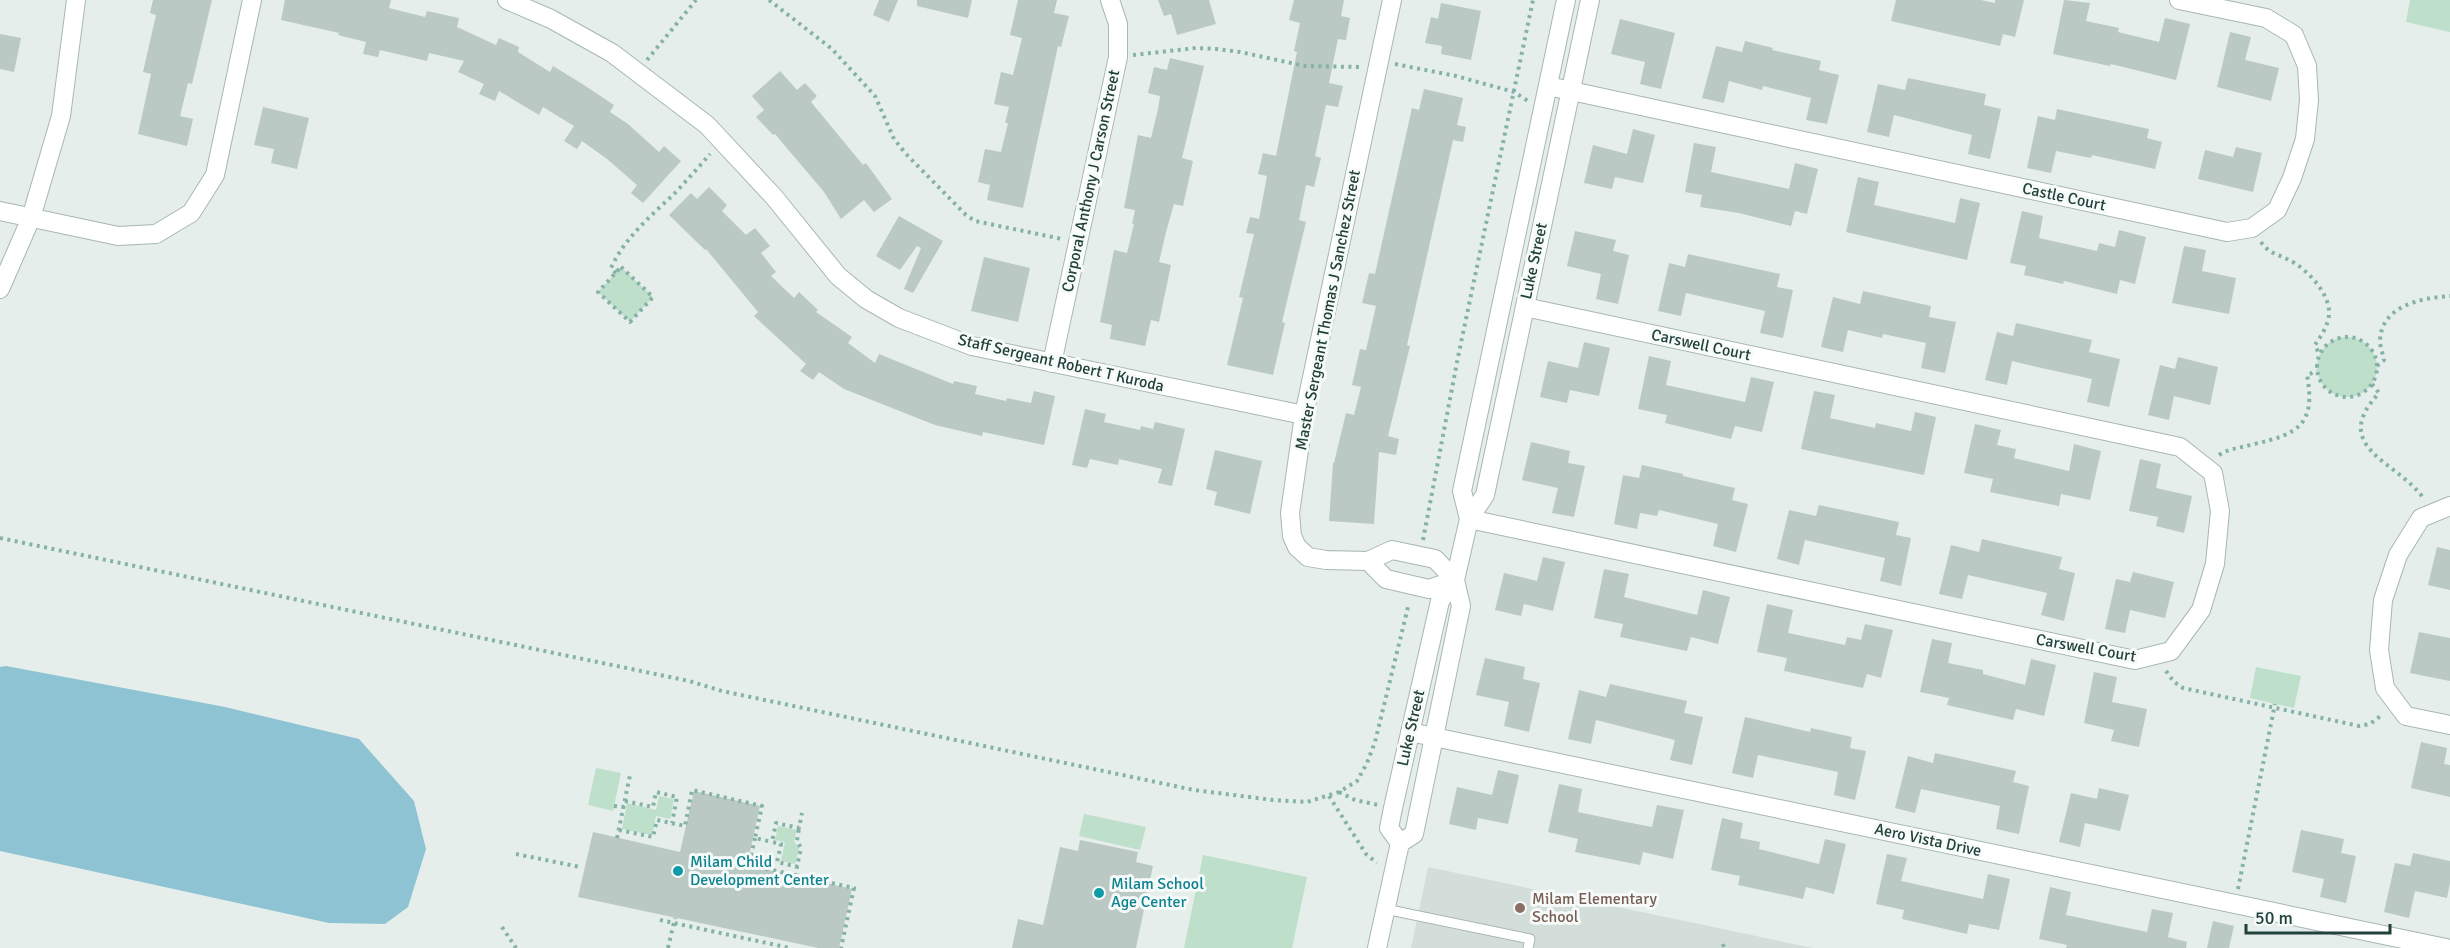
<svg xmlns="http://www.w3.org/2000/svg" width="2450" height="948" viewBox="0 0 2450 948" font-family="Signika,sans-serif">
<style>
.built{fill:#d3deda}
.green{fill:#bedfca}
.water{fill:#8dc3d3}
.building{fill:#bac9c4}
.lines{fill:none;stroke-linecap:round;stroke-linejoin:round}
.lane-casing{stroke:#a7b7b3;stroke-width:11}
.street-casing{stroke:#a7b7b3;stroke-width:20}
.path{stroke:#85b2a8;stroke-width:4;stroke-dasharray:3 4.5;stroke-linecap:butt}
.lane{stroke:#fff;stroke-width:9}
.street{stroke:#fff;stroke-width:18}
.culture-dot{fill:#0f9aa8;stroke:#f6faf9;stroke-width:2}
.education-dot{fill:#8d6e63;stroke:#f6faf9;stroke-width:2}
.labels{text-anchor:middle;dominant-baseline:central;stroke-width:6;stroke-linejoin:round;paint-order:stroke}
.street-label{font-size:16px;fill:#23413b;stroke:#f6faf9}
.culture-label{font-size:16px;fill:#0d838f;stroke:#f6faf9;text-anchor:start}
.education-label{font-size:16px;fill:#785e54;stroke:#f6faf9;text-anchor:start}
</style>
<rect width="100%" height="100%" fill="#e5eeeb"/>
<path class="built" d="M1428,867L1813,948H1411Z"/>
<path class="green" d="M2410,0H2450V32L2406,22Z
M621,267L653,297L630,322L598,292Z
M2317 367a30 30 0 1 1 60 0a30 30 0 1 1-60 0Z
M2256,667L2301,676L2294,708L2250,698Z
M596,768L621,773L613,811L588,805Z
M659,796L674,799L670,819L656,816L652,835L622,829L627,803L656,810Z
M1084,814L1146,827L1140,850L1079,836Z
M778,826L797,830L794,841L799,848L795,864L781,861L785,842L775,840Z
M1203,855L1307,877L1292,948H1184Z"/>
<path class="water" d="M6,666L225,707L359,739L414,801L426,849L408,907L385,924L329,923L0,851V667Z"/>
<path class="building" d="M153,0H212L192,84L188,83L180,116L193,119L187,146L138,134L151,74L143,72L156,15L150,13Z
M285,0H391L389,8L425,17L427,11L459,18L457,27L496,45L499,38L519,47L518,52L550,72L553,66L584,85L614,105L610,112L628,124L659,152L664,146L681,161L643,203L631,193L637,185L607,159L582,141L577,149L564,141L574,126L543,107L539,115L499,91L495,101L479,94L484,84L458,72L464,61L429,53L427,61L380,50L378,57L363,54L366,42L338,35L339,33L281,20Z
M879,0H898L889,22L873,15Z
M917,0H972L968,18L917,6Z
M1018,0H1057L1054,13L1069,16L1061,47L1058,46L1023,208L987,200L990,185L978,182L985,149L1001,152L1008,123H1005L1009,107L994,104L1001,72L1013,75L1022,38L1010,35Z
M1158,0H1209L1216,24L1177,35L1171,14L1164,16Z
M1294,0H1344L1341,16L1350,18L1346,40L1338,39L1329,83L1343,86L1338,107L1326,105L1315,156L1321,158L1314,187L1306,185L1299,220L1306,222L1282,322L1285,323L1273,375L1227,365L1243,298L1239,297L1254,234L1246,233L1250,217L1259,219L1267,176L1258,174L1263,153L1276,156L1297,52L1294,51L1300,23L1289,20Z
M1896,0H1981L1995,3V0H2024L2015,37L2003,34L2000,46L1891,21Z
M2064,0L2090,3L2086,21L2119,28L2118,32L2159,42L2165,18L2190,24L2176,80L2111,64L2110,66L2053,54Z
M1441,3L1481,11L1471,60L1441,54L1442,46L1425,43L1431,17L1438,19Z
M1620,19L1675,33L1661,89L1640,84L1645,62L1611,54Z
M2230,32L2251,37L2245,60L2279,68L2271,101L2217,87Z
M0,34L21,38L14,72L0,69Z
M1745,41L1773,48L1772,50L1821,61L1819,70L1839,75L1827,124L1806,120L1811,98L1763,86L1762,90L1729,81L1724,103L1702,98L1716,46L1742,52Z
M1170,58L1204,66L1182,158L1193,161L1183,206L1174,204L1166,232L1159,262L1171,265L1159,322L1151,320L1145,346L1110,339L1112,325L1100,322L1114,250L1127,253L1134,224H1132L1135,210L1124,208L1138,135L1151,138L1158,109L1160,96L1148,93L1154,67L1167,70Z
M780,71L797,90L805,83L817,96L811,102L863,165L866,163L892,199L874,212L864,200L841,219L824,192L775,134L773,135L756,117L764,110L752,96Z
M1908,78L1986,94L1984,105L2001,109L1990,159L1968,154L1972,135L1894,115L1889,137L1867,132L1878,84L1905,90Z
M1424,89L1463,98L1457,125L1466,127L1463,142L1453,140L1407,345L1410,346L1388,436L1399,439L1396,455L1379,452L1374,524L1329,521L1333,463H1334L1346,413L1354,415L1361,387L1352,385L1360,349L1366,350L1376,306L1362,303L1369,273L1375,274L1412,108L1419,110Z
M263,107L309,118L297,169L271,163L274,149L254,145Z
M2057,109L2149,129L2147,138L2162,142L2155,169L2092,155L2091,158L2056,151L2051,173L2027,168L2038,116L2055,120Z
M1633,129L1655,135L1643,183L1615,177L1612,189L1584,183L1593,145L1627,154Z
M1694,143L1716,147L1711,172L1789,189L1795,163L1818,169L1807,214L1795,211L1791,226L1739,213L1700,207L1702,195L1685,192Z
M2236,147L2262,153L2253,192L2198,179L2205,150L2233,157Z
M1858,177L1879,182L1874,205L1955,223L1960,198L1980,203L1967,260L1846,232Z
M709,187L727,205L722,211L746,235L755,228L770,246L761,253L776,272L771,276L794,298L799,292L818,310L816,312L852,337L848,343L875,363L879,354L953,384L954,381L977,386L975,394L1006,401L1007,398L1031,403L1034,391L1055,396L1044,445L983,432L982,436L935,425L844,389L819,372L813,380L800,371L806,364L754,316L758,312L706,249L705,250L669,215L691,193L697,199Z
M2022,211L2043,216L2039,238L2097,251L2099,243L2115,247L2119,230L2146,237L2135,284L2120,280L2117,294L2064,281L2063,284L2024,275L2026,266L2010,263Z
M899,216L943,241L913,293L904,289L921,248L917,246L900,270L876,256Z
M1575,231L1616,240L1613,251L1629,255L1618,304L1596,299L1601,274L1567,266Z
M2184,246L2206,250L2202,271L2236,278L2229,314L2172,303Z
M1688,254L1780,274L1777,287L1793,290L1783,338L1760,333L1765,311L1686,293L1681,316L1658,311L1669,263L1685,267Z
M984,257L1030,268L1018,322L971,311Z
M1863,291L1931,306L1929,317L1956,322L1945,373L1921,368L1926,343L1883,334L1882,338L1848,330L1843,352L1821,347L1833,297L1860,304Z
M2016,323L2092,340L2089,352L2120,359L2109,407L2087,402L2092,379L2046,369L2012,361L2007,385L1985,380L1997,332L2013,336Z
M1584,342L1610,348L1599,396L1570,390L1567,403L1540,397L1548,361L1578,368Z
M1649,356L1671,361L1666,385L1745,402L1751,377L1774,382L1762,432L1735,426L1731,439L1665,423L1667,415L1638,409Z
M2178,357L2218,367L2210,405L2174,396L2169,420L2148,415L2160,365L2175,369Z
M1814,391L1835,395L1830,418L1875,428L1876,423L1911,431L1915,412L1936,417L1924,475L1801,449Z
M1085,409L1106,414L1104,422L1140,430L1141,426L1153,429L1155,422L1185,429L1172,486L1158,483L1162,469L1119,459L1118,465L1090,459L1087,468L1072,465Z
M1975,424L2001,430L1997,445L2016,449L2014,458L2069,471L2074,444L2101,451L2090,500L2061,494L2059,506L1990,492L1993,479L1964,473Z
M1531,442L1570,451L1568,463L1585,466L1574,517L1552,513L1558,488L1522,480Z
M1215,450L1262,461L1250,514L1214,505L1217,492L1206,489Z
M2140,459L2161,464L2156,488L2192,496L2184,533L2156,526L2158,517L2129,511Z
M1642,465L1683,474V476L1735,488L1732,500L1748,504L1736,552L1713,546L1718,524L1659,510L1657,516L1640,513L1637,529L1614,524L1623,475L1639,478Z
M1819,505L1899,522L1896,535L1911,538L1901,586L1880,581L1885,558L1805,540L1799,565L1777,559L1789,510L1816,516Z
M1982,539L2062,557L2059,569L2075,573L2064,621L2041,615L2047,593L1968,575L1962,599L1939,594L1951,545L1979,552Z
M2437,547L2450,550V590L2428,585Z
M1543,557L1565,562L1553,611L1524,604L1521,616L1495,610L1504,573L1537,581Z
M1604,569L1629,574L1624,597L1697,615L1703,590L1730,597L1718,644L1691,637L1687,651L1620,637L1623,624L1594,618Z
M2133,572L2174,582L2165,618L2130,610L2125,633L2105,629L2116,579L2130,582Z
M1767,604L1793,610L1788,633L1845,645L1847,637L1861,640L1865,624L1893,630L1881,678L1867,674L1863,688L1784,671L1787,658L1757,652Z
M2419,632L2450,638V681L2410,673Z
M1932,639L1952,643L1948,663L1983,670V674L2025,685L2031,659L2056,665L2044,716L2016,709L2013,720L1947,705L1949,698L1920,692Z
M1485,658L1525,667L1523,679L1540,683L1529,732L1504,726L1509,702L1476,695Z
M2094,672L2117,677L2112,702L2147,709L2139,747L2111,741L2114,730L2084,723Z
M1610,684L1687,701L1684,713L1703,717L1692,765L1670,760L1675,740L1596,720L1591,744L1568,739L1579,690L1606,697Z
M1745,717L1810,732L1811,728L1852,737L1850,748L1866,751L1855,800L1834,795L1838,772L1758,755L1753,778L1732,773Z
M2421,742L2447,748L2444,764L2450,765V797L2411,788Z
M1935,753L2016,771L2013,782L2029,786L2019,834L1996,829L2000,806L1921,789L1915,813L1895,808L1908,756L1933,763Z
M1498,770L1519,775L1508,824L1478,818L1476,830L1449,824L1457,787L1492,795Z
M1559,784L1582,789L1578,812L1621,821L1652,827L1657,805L1684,810L1673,859L1643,852L1640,865L1575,852L1578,839L1548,832Z
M2099,788L2129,795L2120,831L2085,823L2080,847L2059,842L2071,793L2097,799Z
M694,791L760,806L747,865L852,889L839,948H818L578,897L593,832L680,852Z
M1722,818L1743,823L1740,838L1760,842L1759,849L1819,864L1825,839L1846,844L1834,894L1806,887L1803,899L1738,885L1740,876L1711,870Z
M2301,830L2344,839L2341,853L2356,856L2346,903L2320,897L2324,879L2292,872Z
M1080,840L1138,852L1136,862L1153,866L1136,948H1012L1018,919L1043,925L1060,847L1078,851Z
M2413,853L2450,861V883L2447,898L2415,891L2409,918L2384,912L2395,863L2410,866Z
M1887,854L1907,858L1901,881L1983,899L1988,874L2010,879L1999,930L1969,924L1967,934L1902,919L1904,910L1876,904Z
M2050,887L2071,892L2066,915L2147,932L2152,909L2173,913L2168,937L2187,942L2186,948H2066L2067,945L2039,939Z
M2213,921L2234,926L2229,948H2207Z"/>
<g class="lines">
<g class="lane-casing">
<path id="lane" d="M1385,909L1530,939L1528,948"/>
</g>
<g class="street-casing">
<path id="street" d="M507,0L551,19L612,53L707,125L774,197L838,276L866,299L899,318L972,346L1304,415
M1392,0L1304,415L1290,513L1292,536L1297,547L1308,557L1326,560L1368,561L1392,550L1435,559L1455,580
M1548,86L2227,232L2252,228L2277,210L2292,178L2305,139L2309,100L2307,66L2294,35L2266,18L2179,0
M0,211L118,236L156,234L191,213L215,175L252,0
M0,289L31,218L61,116L76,0
M1052,363L1118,57V24L1110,0
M2450,506L2421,518L2398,555L2383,600L2379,650L2385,688L2406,716L2450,725
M1469,519L2135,660L2171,651L2201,610L2215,564L2220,511L2213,473L2180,447L1525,307
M1469,519L1462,491L1566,0
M1368,561L1386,579L1429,589L1455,580
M1410,732L2446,948
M1400,843L1414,834L1461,606L1455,580
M1377,948L1400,843L1389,828L1393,808L1440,601L1455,580L1469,519L1485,495L1590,0"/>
</g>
<path class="path" d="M769,0L832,49L875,96L894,139L906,154L966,215L975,221L1062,239
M1133,55L1196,48L1216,49L1240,52L1305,66L1361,67
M647,60L696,0
M1395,64L1456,76L1514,92L1528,101
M2261,242C2269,254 2278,254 2289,260C2306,268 2331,294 2329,315C2328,326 2321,336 2315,345L2319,354
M621,267L653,297L630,322L598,292Z
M616,273L611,268C625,237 652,215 675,193C687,180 699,167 710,154
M2317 367a30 30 0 1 1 60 0a30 30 0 1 1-60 0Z
M2377,366L2384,360C2383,354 2380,347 2380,341C2381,305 2422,298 2450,296
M2372,384L2379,393C2328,448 2398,461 2424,499
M2219,455C2230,448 2241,448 2254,444C2299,434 2316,424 2307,375L2317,371
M0,538L689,681L722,691L1194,790L1273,800L1307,802L1339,792L1357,781L1367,763L1375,742L1409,603
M1423,540L1458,357L1533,0
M2166,671L2174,682L2183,688L2359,726L2370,724L2383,714
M1339,792L1355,800L1378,805
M1329,796L1366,854L1377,863
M625,801L653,807L656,792L677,797L672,823
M614,806L624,807
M619,830L653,837L657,820L685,826L692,790L762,806L755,838L772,842
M617,838L630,775
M755,838L749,865L854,888L841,948
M516,854L580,867
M798,867L777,862L781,844L772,842L776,823L799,828L802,813
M795,876L801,848L797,841L799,828
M2238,889L2275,704
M660,920L790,948
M502,927L516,948
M1723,944L1724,948
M668,948L675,918"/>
<use href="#lane" class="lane"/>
<use href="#street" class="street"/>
</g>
<g class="culture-dot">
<circle cx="678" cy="871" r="6"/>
<circle cx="1099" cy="893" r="6"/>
</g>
<circle class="education-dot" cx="1520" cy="908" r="6"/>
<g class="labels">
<g class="street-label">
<text transform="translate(1091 181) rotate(-78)">Corporal Anthony J Carson Street</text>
<text transform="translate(2064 197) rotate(12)">Castle Court</text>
<text transform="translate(1534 261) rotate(-78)">Luke Street</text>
<text transform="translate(1328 310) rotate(-79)">Master Sergeant Thomas J Sanchez Street</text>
<text transform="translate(1701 345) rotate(12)">Carswell Court</text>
<text transform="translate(1061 363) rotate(13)">Staff Sergeant Robert T Kuroda</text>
<text transform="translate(2086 648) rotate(10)">Carswell Court</text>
<text transform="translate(1411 728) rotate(-77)">Luke Street</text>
<text transform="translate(1928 840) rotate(12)">Aero Vista Drive</text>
</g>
<g class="culture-label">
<text x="690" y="862">Milam Child<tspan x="690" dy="18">Development Center</tspan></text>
<text x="1111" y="884">Milam School<tspan x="1111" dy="18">Age Center</tspan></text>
</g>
<g class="education-label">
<text x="1532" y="899">Milam Elementary<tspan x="1532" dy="18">School</tspan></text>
</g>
</g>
<path d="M2246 924v9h144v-9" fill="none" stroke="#23413b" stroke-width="3"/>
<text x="2255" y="924" font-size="18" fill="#23413b" stroke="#f6faf9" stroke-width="4.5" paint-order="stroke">50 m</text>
</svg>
